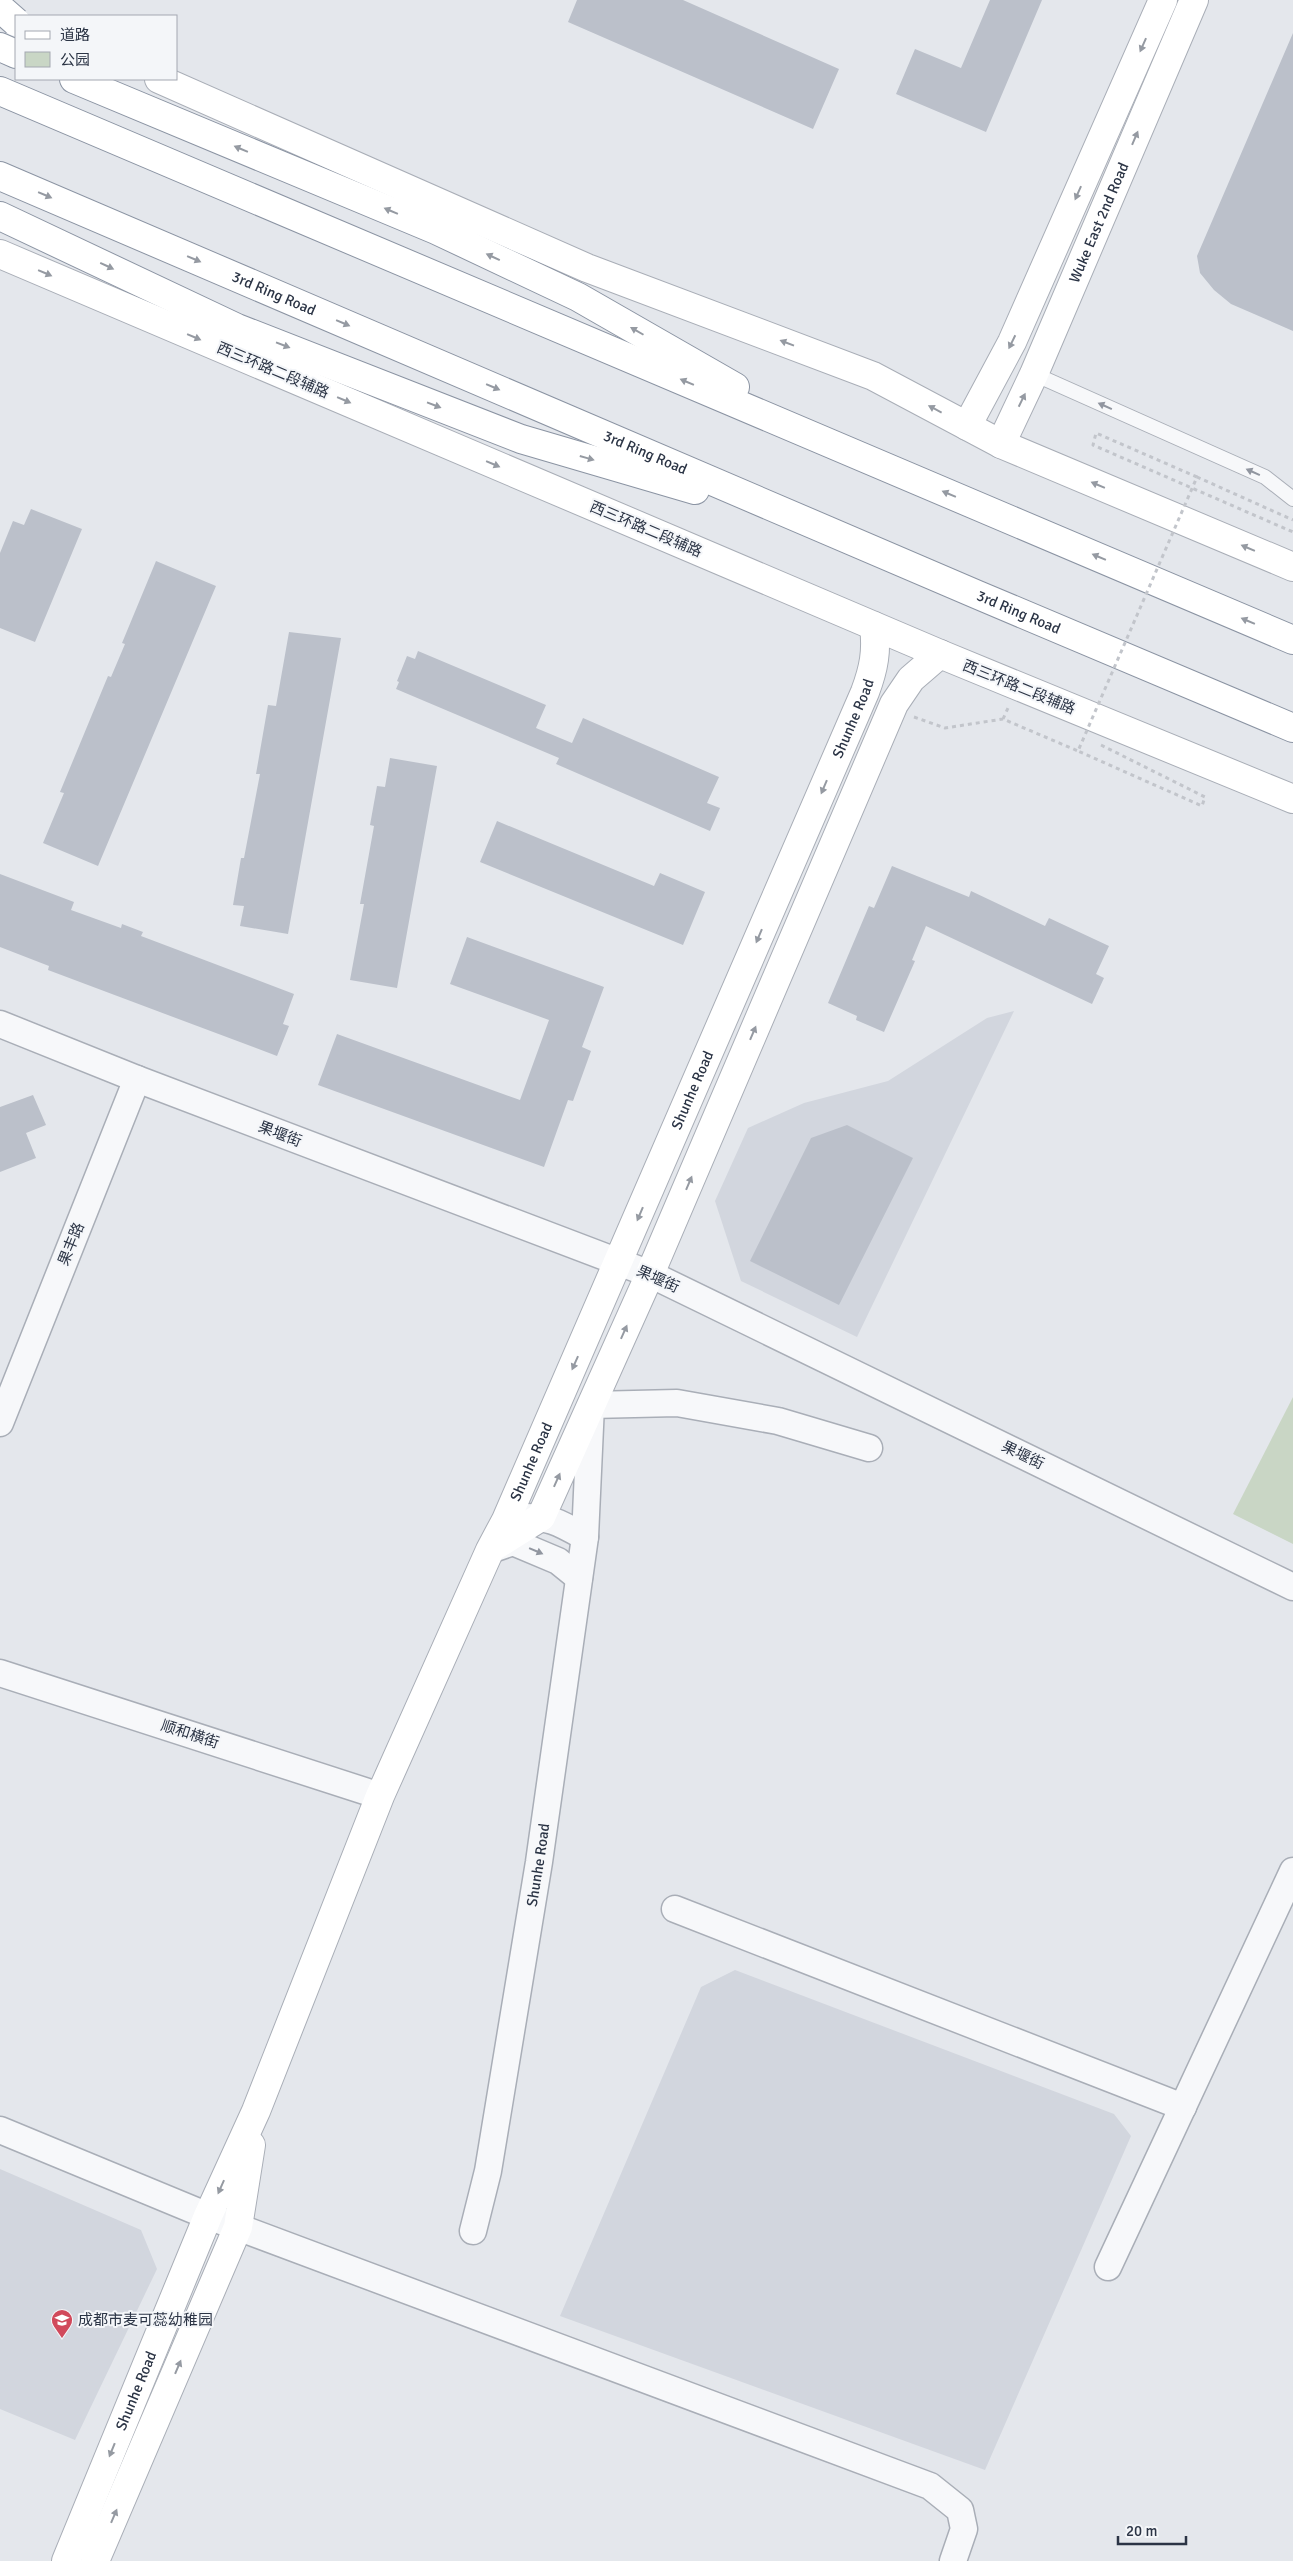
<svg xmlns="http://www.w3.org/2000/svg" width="1293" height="2561" viewBox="0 0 1293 2561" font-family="Signika,'Noto Sans SC',sans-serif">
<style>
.built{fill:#d2d6de}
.green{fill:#c9d6c5}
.building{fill:#bbc0ca}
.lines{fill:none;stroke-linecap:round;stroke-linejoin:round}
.lane-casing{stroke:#a9aeb7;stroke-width:16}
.street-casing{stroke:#a9aeb7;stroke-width:29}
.secondary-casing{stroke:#a9aeb7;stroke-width:30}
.highway-casing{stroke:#8b94a3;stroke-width:30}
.path{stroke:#c2c5cb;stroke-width:3;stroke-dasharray:4 4;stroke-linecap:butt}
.lane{stroke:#f7f8fa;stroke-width:14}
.street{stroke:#f7f8fa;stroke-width:26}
.secondary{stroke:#fff;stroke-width:28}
.highway{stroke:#fff;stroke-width:28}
.highway-bridge-casing{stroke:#8b94a3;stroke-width:30;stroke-linecap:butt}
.path-bridge{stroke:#c2c5cb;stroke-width:3;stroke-dasharray:4 4;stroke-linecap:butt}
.highway-bridge{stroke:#fff;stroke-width:28}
.oneway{fill:#959aa2}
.oneway2{fill:#9196a0}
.labels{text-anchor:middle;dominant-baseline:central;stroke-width:4;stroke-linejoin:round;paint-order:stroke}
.street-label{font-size:15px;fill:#2b3445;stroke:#f4f6f9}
.poi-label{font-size:15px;fill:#2b3445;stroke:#f4f6f9;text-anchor:start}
</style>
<rect width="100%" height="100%" fill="#e4e7ec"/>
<path class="built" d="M1014,1011L857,1337L741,1281L715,1201L748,1128L804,1103L888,1081L987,1018Z
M735,1970L1114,2114L1131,2136L985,2470L560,2316L701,1987Z
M0,2169L141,2230L157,2269L75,2440L0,2409Z"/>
<path class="green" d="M1293,1397V1544L1233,1514Z"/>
<path class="building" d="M577,0H683L839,69L813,129L568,22Z
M990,0H1042L986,132L896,94L915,49L961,68Z
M1293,33V331L1231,304L1214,290L1200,273L1197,256Z
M31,509L82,529L35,642L0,628V553L13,521L24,525Z
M156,561L216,586L98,866L43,843L64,793L60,792L108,676L111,677L125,644L122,643Z
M289,632L341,638L288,934L240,926L244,906L233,905L241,858H244L260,774H256L268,705L276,706Z
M418,651L546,705L536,728L572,743L583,718L719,777L707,803L720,808L710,831L556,764L559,758L396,689L399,682L397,681L407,656L415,659Z
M390,758L437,766L397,988L350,980L364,904H360L374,826L370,825L377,786L385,787Z
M497,821L654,886L660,873L705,892L683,945L480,862Z
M892,866L969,897L971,891L1045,926L1049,918L1109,946L1096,974L1104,978L1092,1004L926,926L912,960L915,961L884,1032L856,1020L857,1016L828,1003L869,906L874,908Z
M0,874L74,902L71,910L121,928L122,924L143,932L141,936L294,994L283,1024L289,1026L277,1056L48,970L49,966L0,947Z
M467,937L604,987L582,1047L591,1051L573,1101L568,1100L544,1167L318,1085L337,1034L520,1100L549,1020L450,984Z
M33,1095L46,1125L26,1133L36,1158L0,1172V1107Z
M847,1125L913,1158L839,1305L750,1261L811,1138Z"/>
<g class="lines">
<g class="lane-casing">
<path id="lane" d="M1034,374L1265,477L1293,499"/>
</g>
<g class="street-casing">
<g id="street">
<path d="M0,1024L137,1079L650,1274L1293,1587"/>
<path d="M0,1423L137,1079"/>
<path d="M520,1517C549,1516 560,1523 585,1537"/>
<path d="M490,1550L513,1542L558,1561L579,1578"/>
<path d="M0,1673L380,1796"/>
<path d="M675,1909L1183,2107"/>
<path d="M0,2130L208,2216L930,2486L960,2510L964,2529L953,2561"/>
<path id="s1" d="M473,2231L488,2171L539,1862L585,1537L591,1405L677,1403L778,1421L869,1448"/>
<path d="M1108,2267L1293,1871"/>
</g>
</g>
<g class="secondary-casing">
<g id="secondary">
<path d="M159,79L587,268L873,376L1001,444L1293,567"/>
<path d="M0,254L940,654L1293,799"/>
<path d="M967,426L1012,342L1163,0"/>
<path id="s2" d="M1001,444L1034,374L1194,0"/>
<path d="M493,1547L541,1517L650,1274L894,704L911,679L940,654"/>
<path id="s3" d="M66,2561L208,2216L256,2111L380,1796L490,1550L506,1520L865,692C874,668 877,651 874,626"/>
<path d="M95,2561L238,2227L251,2145"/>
</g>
</g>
<g class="highway-casing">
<g id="highway">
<path d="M0,47L16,54"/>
<path d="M74,79L436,230L578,297L735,387"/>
<path d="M0,91L1293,640"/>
<path id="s4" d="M0,176L978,595L1293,728"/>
<path d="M0,216L237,328L521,439L695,490"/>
</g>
</g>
<path class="path" d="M1197,477L1096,433L1093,445L1293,532
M914,717L945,728L1003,719L1078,751
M1003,719L1008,708"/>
<use href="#lane" class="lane"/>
<use href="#street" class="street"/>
<use href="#secondary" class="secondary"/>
<use href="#highway" class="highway"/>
<g class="highway-bridge-casing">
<path id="highway-bridge" d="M0,8L16,22"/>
</g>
<path class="path-bridge" d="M1101,745L1205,797L1202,806L1078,751L1197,477L1293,520"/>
<use href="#highway-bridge" class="highway-bridge"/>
</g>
<defs><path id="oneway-solid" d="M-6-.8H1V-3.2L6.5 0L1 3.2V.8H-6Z" transform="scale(1.25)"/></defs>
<g class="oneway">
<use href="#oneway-solid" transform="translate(1143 45) rotate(114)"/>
<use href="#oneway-solid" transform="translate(1135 138) rotate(-67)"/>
<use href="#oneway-solid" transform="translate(241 149) rotate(-157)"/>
<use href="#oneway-solid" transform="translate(1078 193) rotate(114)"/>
<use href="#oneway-solid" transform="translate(45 195) rotate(23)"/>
<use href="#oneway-solid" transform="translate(391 211) rotate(-157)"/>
<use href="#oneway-solid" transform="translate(493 257) rotate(-155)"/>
<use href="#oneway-solid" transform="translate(194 259) rotate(23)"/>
<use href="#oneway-solid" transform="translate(107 266) rotate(25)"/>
<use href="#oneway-solid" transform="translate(45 273) rotate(23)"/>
<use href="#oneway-solid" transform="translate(343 323) rotate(23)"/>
<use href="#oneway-solid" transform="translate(637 331) rotate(-150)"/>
<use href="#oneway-solid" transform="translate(194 337) rotate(23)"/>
<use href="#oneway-solid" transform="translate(1012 342) rotate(116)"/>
<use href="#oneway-solid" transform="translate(787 343) rotate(-159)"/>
<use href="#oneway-solid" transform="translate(283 345) rotate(21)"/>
<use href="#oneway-solid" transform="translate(687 382) rotate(-157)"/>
<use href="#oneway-solid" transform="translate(493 387) rotate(23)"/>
<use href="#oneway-solid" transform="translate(344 400) rotate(23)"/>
<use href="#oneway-solid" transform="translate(1022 400) rotate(-64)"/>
<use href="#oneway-solid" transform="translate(434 405) rotate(21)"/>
<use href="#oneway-solid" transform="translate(935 409) rotate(-152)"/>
<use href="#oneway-solid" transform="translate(587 458) rotate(16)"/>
<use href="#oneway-solid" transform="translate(493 464) rotate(23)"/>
<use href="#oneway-solid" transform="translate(1098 485) rotate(-157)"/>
<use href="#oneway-solid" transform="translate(949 494) rotate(-157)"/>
<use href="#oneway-solid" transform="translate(1248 548) rotate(-157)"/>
<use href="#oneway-solid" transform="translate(1099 557) rotate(-157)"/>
<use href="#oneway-solid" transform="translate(1248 621) rotate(-157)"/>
<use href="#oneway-solid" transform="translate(824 787) rotate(113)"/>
<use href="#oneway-solid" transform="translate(759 936) rotate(113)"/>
<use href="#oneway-solid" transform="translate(753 1033) rotate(-67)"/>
<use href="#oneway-solid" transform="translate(689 1183) rotate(-67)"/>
<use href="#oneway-solid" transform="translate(640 1214) rotate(113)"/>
<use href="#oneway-solid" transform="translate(624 1332) rotate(-66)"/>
<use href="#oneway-solid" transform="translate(575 1363) rotate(114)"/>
<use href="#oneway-solid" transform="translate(557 1480) rotate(-66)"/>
<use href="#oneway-solid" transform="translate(221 2187) rotate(114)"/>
<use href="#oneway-solid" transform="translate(178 2367) rotate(-67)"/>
<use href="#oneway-solid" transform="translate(112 2450) rotate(112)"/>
<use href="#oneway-solid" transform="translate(114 2516) rotate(-67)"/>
</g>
<g class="oneway2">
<use href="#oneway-solid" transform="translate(1105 406) rotate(-156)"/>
<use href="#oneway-solid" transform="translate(1253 472) rotate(-156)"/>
<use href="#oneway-solid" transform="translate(536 1551) rotate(23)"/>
</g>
<defs>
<g id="school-pin" transform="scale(1.125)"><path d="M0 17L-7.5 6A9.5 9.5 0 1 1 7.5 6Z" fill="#d1495b" stroke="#f4f6f9"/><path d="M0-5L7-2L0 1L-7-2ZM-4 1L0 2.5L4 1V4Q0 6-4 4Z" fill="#fff"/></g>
</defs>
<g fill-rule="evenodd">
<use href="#school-pin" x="62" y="2320"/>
</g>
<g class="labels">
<g class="street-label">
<text stroke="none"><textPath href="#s2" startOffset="242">Wuke East 2nd Road</textPath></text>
<text stroke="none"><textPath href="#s4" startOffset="298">3rd Ring Road</textPath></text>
<text transform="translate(273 370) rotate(23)">西三环路二段辅路</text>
<text stroke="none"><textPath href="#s4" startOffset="702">3rd Ring Road</textPath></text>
<text transform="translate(646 529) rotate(23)">西三环路二段辅路</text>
<text stroke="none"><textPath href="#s4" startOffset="1108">3rd Ring Road</textPath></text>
<text transform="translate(1019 687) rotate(22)">西三环路二段辅路</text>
<text stroke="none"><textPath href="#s3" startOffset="2004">Shunhe Road</textPath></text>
<text stroke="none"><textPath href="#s3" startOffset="1599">Shunhe Road</textPath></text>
<text transform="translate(280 1134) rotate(21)">果堰街</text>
<text transform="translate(71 1244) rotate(-68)">果丰路</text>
<text transform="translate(658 1279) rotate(24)">果堰街</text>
<text transform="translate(1023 1455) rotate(26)">果堰街</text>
<text stroke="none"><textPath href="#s3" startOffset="1194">Shunhe Road</textPath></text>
<text transform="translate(190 1734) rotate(18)">顺和横街</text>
<text stroke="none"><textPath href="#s1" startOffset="372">Shunhe Road</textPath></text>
<text stroke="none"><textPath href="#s3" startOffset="184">Shunhe Road</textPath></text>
</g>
<g class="poi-label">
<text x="78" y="2320">成都市麦可蕊幼稚园</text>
</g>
</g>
<rect x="15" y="15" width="162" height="65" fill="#f4f6f9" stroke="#a4a8b1"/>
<rect x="25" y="31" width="25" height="8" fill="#ffffff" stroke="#a4a8b1"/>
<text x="60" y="40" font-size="15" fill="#2b3445">道路</text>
<rect x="25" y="52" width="25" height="15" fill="#c9d6c5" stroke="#a4a8b1"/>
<text x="60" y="65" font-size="15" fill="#2b3445">公园</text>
<path d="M1118 2536v8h68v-8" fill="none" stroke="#2b3445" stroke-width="2.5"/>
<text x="1126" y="2536" font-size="15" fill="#2b3445" stroke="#f4f6f9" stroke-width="4" paint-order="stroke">20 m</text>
</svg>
